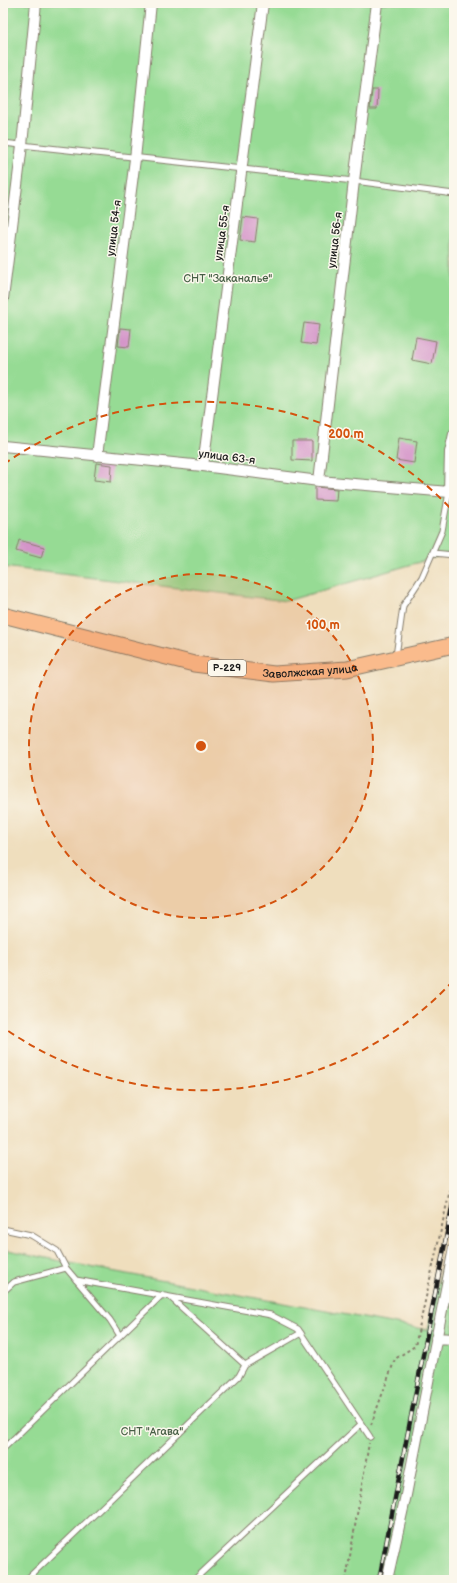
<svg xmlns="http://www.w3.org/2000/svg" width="457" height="1583" viewBox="0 0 457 1583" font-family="'Balsamiq Sans',sans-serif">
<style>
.green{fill:#96db94;stroke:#597c58}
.building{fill:#d494c9}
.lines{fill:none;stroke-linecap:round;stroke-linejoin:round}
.service-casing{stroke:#867d6c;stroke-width:7}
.minor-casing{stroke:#867d6c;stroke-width:12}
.primary-casing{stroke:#867d6c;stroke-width:17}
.path{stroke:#867d6c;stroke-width:2;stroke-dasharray:3 3;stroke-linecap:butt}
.service{stroke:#fff;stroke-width:5}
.minor{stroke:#fff;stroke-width:10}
.primary{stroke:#fabb8c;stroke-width:15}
.rail-casing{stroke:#1c1c1c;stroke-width:4.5}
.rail{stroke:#fbf7ec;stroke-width:3;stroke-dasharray:9;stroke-linecap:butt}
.ring{fill:none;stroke:#d4530e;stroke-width:2;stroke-dasharray:7 5}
.labels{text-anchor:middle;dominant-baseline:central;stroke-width:3;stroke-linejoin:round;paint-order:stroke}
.shield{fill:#fbf7ec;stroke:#5f5e5a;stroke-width:1}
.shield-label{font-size:10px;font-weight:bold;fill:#1c1c1c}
.street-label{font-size:11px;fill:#1c1c1c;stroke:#fbf7ec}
.park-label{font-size:11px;fill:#475f46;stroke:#fbf7ec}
.centre{fill:#d4530e;stroke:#fbf7ec;stroke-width:2}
.ring-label{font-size:12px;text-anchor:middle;font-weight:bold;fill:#d4530e;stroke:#fbf7ec;stroke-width:3;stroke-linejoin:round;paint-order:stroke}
</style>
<rect width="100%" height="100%" fill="#fbf7ec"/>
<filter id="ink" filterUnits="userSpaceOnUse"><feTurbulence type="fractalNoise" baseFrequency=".025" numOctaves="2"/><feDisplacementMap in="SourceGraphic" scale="8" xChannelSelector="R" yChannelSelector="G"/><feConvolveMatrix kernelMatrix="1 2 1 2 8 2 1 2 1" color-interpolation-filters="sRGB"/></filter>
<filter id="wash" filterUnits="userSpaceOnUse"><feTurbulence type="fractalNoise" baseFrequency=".012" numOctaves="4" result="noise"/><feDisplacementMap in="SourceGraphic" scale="16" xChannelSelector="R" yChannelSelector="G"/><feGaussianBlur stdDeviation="0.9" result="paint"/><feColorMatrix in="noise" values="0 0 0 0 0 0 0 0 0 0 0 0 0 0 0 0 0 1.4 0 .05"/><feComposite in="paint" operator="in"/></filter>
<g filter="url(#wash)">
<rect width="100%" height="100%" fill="#efdebd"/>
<path class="green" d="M3,3H454V552L286,601L3,567Z
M454,1209V1580H3V1249L95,1268L428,1330Z"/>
<g id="blocks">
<path class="building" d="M372,90H378L377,109H370Z
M243,217L258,219L255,242L240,240Z
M304,323L319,325L316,345L301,343Z
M120,328L131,329L129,347L118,346Z
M416,337L436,341L432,364L412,360Z
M399,438L417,441L414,463L396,460Z
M292,441H312V461L292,460Z
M96,463L112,465L111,482L94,480Z
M315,487L337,489L336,501L315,500Z
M19,540L44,547L41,558L16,551Z"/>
</g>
</g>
<g filter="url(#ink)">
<use href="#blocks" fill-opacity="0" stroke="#867d6c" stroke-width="1"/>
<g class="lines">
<g class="service-casing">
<path id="service" d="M3,143L354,181L454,194
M433,553L454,555
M396,656L403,606L422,577L442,531L449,492
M3,1229L31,1235L57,1251L66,1268L110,1320L120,1336
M76,1280L271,1315L298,1329L370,1437
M3,1292L14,1282L66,1268
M171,1298L245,1365
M3,1449L162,1295
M26,1580L239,1376L245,1365L301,1333
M194,1580L361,1424"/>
</g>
<g class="minor-casing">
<path id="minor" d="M3,299L22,145L36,3
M3,446L203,466L319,481L449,492L450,452L454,434
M97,456L135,159L151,3
M203,466L263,3
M319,481L354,181L377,3
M436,1338L454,1339
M387,1580L406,1495L454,1248"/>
</g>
<g class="primary-casing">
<g id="primary">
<path id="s1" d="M3,615L194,664L274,674L347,669L454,645"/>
</g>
</g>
<path class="path" d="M371,1425L395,1359L415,1346L454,1172
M346,1580L369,1443"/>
<use href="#service" class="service"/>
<use href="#minor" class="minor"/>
<use href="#primary" class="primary"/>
<g class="rail-casing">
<path id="rail" d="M379,1580L454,1197"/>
</g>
<use href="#rail" class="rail"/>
</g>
</g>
<circle cx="201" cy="746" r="172" fill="#d4530e" fill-opacity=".12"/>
<g class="ring">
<circle cx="201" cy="746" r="172"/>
<path d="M453 981A344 344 0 0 1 4 1028M4 464A344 344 0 0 1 453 511"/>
</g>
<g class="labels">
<rect class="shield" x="208" y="660" width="38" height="16" rx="3"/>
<g class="shield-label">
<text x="227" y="668">Р-229</text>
</g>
<g class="street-label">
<text transform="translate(114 228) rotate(-83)">улица 54-я</text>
<text transform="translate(222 233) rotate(-82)">улица 55-я</text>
<text transform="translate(335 240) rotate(-83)">улица 56-я</text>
<text transform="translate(227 457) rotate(7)">улица 63-я</text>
<text stroke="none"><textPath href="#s1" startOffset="314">Заволжская улица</textPath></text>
</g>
<g class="park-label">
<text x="228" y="278">СНТ "Заканалье"</text>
<text x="152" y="1431">СНТ "Агава"</text>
</g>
</g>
<circle cx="201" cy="746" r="6" class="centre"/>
<g class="ring-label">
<text x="346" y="438">200 m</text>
<text x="323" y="629">100 m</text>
</g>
<rect width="457" height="1583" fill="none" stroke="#fbf7ec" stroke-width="16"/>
</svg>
